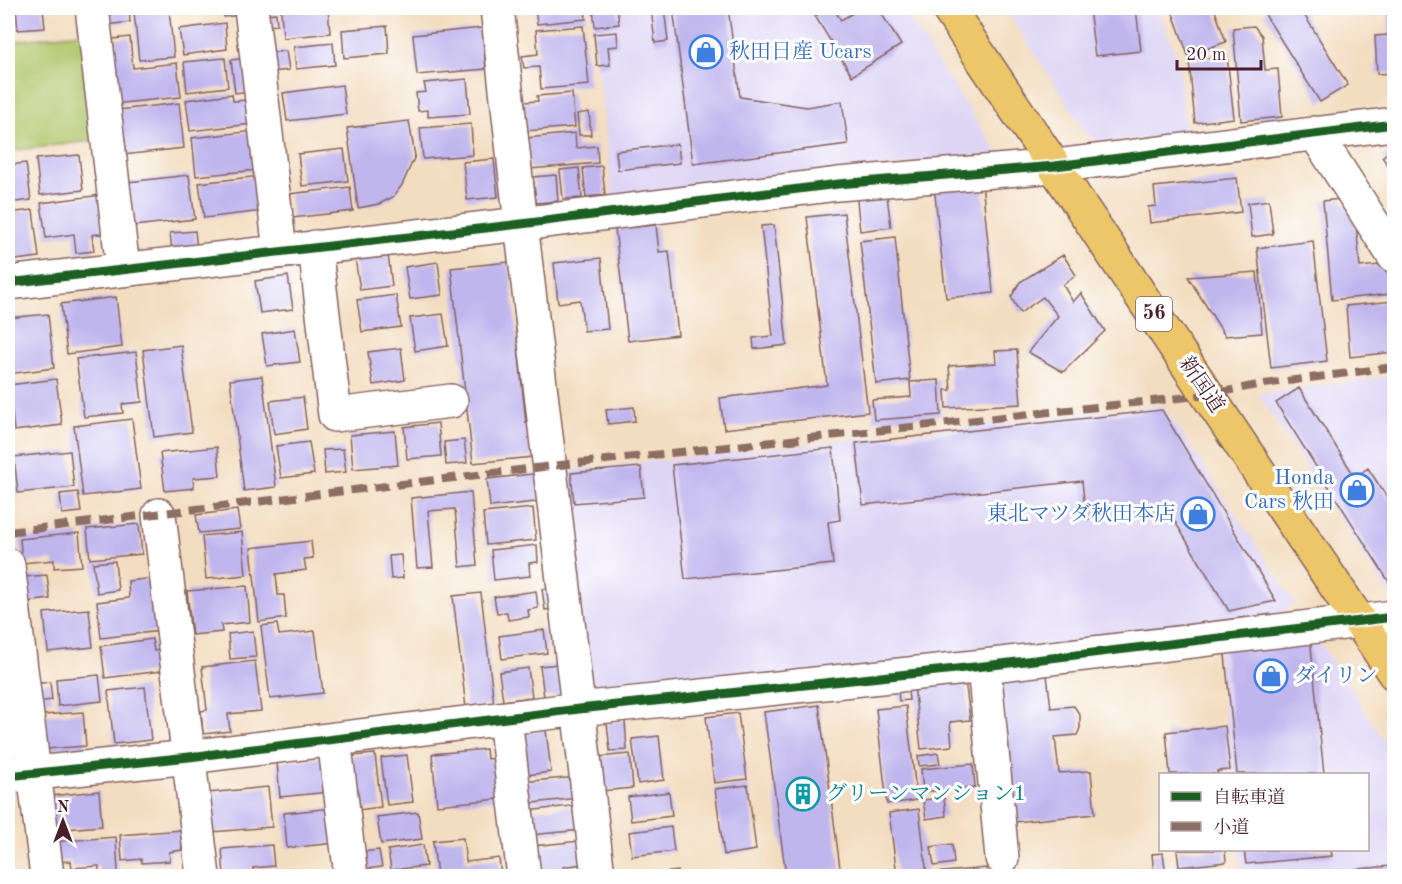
<svg xmlns="http://www.w3.org/2000/svg" width="1402" height="884" viewBox="0 0 1402 884" font-family="'Old Standard TT','Noto Serif JP',serif">
<style>
.built{fill:#ded5f5}
.green{fill:#b0c66a;stroke:#7d724a;stroke-width:1.5}
.building{fill:#c0b6ee}
.lines{fill:none;stroke-linecap:round;stroke-linejoin:round}
.minor-casing{stroke:#85625f;stroke-width:36}
.major-casing{stroke:#85625f;stroke-width:36}
.minor{stroke:#fff;stroke-width:33}
.major{stroke:#ecc669;stroke-width:33}
.quiet{stroke:#8d6e63;stroke-width:8;stroke-dasharray:15 8;stroke-linecap:butt}
.cycleway-casing{stroke:#fff;stroke-width:13}
.cycleway{stroke:#1b5e20;stroke-width:9}
.labels{text-anchor:middle;dominant-baseline:central;stroke-width:6;stroke-linejoin:round;paint-order:stroke}
.shield{fill:#fff;stroke:#80626b;stroke-width:1.5}
.shield-label{font-size:20px;font-weight:bold;fill:#4a1f2b}
.shop-label{font-size:21px;fill:#366cbe;stroke:#fff;text-anchor:start}
.street-label{font-size:21px;fill:#4a1f2b;stroke:#fff}
.culture-label{font-size:21px;fill:#0d838f;stroke:#fff;text-anchor:start}
</style>
<rect width="100%" height="100%" fill="#fff"/>
<filter id="ink" filterUnits="userSpaceOnUse"><feTurbulence type="fractalNoise" baseFrequency=".0167" numOctaves="2"/><feDisplacementMap in="SourceGraphic" scale="12" xChannelSelector="R" yChannelSelector="G"/><feConvolveMatrix kernelMatrix="1 2 1 2 8 2 1 2 1" color-interpolation-filters="sRGB"/></filter>
<filter id="wash" filterUnits="userSpaceOnUse"><feTurbulence type="fractalNoise" baseFrequency=".008" numOctaves="4" result="noise"/><feDisplacementMap in="SourceGraphic" scale="24" xChannelSelector="R" yChannelSelector="G"/><feGaussianBlur stdDeviation="1.35" result="paint"/><feColorMatrix in="noise" values="0 0 0 0 0 0 0 0 0 0 0 0 0 0 0 0 0 1.4 0 .05"/><feComposite in="paint" operator="in"/></filter>
<g filter="url(#wash)">
<rect width="100%" height="100%" fill="#f3ddc0"/>
<path class="built" d="M591,8H902L998,153L613,199Z
M1005,8H1157L1178,59L1186,135L1101,142L1088,135Z
M1394,376V599L1391,597L1258,394Z
M1163,405L1295,603L1275,617L592,704L563,471Z
M1312,630L1394,756V876H1326L1325,868L1241,876L1239,850H1368V774H1231L1217,643Z"/>
<path class="green" d="M87,32L99,140L8,151V42Z"/>
<g id="blocks">
<path class="building" d="M43,8L45,28L18,30L16,9Z
M103,8H129L130,22L106,25Z
M223,8H241L242,15L224,17Z
M296,8H328L330,33L283,38L281,9Z
M535,8H585L586,19L537,24Z
M593,8H617L619,24L595,27Z
M651,8H664L668,41L655,43Z
M673,8H728L740,97L807,107L842,101L848,144L693,164Z
M828,8H833L841,20L861,8H878L901,45L852,76L815,16Z
M1089,8H1136L1141,51L1095,56Z
M1171,8H1214L1226,42L1188,55Z
M1272,8H1300L1348,85L1320,102L1264,13Z
M1388,8H1394V73L1377,74L1375,36L1389,35Z
M169,9L174,57L139,60L134,12Z
M276,13L277,25L266,26L265,14Z
M225,23L227,49L183,55L179,29Z
M387,26L389,54L344,58L342,30Z
M583,26L589,85L541,89L539,67L524,68L522,56L538,54L536,30Z
M1254,26L1262,36L1265,70L1278,69L1282,117L1241,121L1233,28Z
M482,28L486,69L417,75L413,35Z
M617,32L618,46L608,47L610,65L597,66L594,34Z
M130,37L133,68L177,63L181,97L112,104L105,40Z
M333,43L335,65L296,69L294,47Z
M286,51L289,70L271,72L268,53Z
M1227,56L1234,118L1195,123L1189,60Z
M225,58L228,87L187,92L184,62Z
M248,58L251,91L235,93L231,60Z
M467,79L470,114L428,117V110L418,111L416,93L426,92L424,83Z
M342,85L346,114L287,121L283,93Z
M572,93L575,127L525,131L523,102L538,101L537,96Z
M232,94L233,101L249,100L252,124L190,131L186,100Z
M179,103L184,148L123,155L118,110Z
M589,112L591,135H579L577,114Z
M409,121L415,156L402,185L393,197L379,204L358,208L347,128Z
M471,124L473,155L423,159L420,128Z
M254,131L258,170L196,176L192,138Z
M575,133L576,148L597,146L598,163L530,169L527,138Z
M678,144L680,163L618,170L616,151Z
M1394,148V174L1382,157Z
M344,149L348,181L302,186L298,154Z
M79,155L83,190L40,195L36,159Z
M494,159L498,197L467,200L463,162Z
M26,163L31,200L8,203V165Z
M602,166L605,195L586,197L583,168Z
M579,168L582,198L563,199L560,170Z
M189,175L195,219L134,226L128,182Z
M556,175L558,201L536,203L533,177Z
M260,176L264,211L204,218L199,183Z
M1237,178L1241,212L1150,223L1148,207L1156,206L1154,187Z
M982,182L993,293L946,298L934,186Z
M350,187L353,211L292,218L289,194Z
M886,188L891,227L860,231L856,191Z
M101,195L106,233L92,235L94,251L76,253L74,234L46,238L41,203Z
M1341,199L1356,223L1360,267L1389,264L1391,294L1332,300L1323,201Z
M1269,200L1273,234L1252,237L1248,203Z
M33,210L39,257L8,261V213Z
M844,213L868,412L724,429L720,398L827,385L807,217Z
M656,225L659,252L669,251L678,335L628,341L615,229Z
M774,225L787,345L754,349L753,338L773,336L761,226Z
M195,231L197,249L172,252L170,233Z
M895,237L910,380L876,384L860,241Z
M1313,241L1327,361L1271,368L1257,248Z
M388,254L392,286L360,290L355,258Z
M1063,255L1076,275L1063,285L1073,302L1081,293L1105,331L1063,372L1028,352L1058,316L1043,297L1020,313L1011,297L1020,282Z
M601,258L608,329L584,331L580,300L558,303L554,263Z
M438,262L442,295L410,299L405,267Z
M509,262L526,423L540,421L543,456L473,463L451,268Z
M1257,272L1262,333L1225,336L1188,277Z
M288,276L293,309L260,313L255,281Z
M396,295L401,327L362,332L357,300Z
M116,297L122,347L67,354L61,304Z
M1394,301V352L1350,357L1346,306Z
M48,314L54,368L8,374V318Z
M443,314L448,346L415,351L410,318Z
M295,329L300,362L267,366L262,334Z
M181,345L192,432L154,437L143,350Z
M401,348L405,380L373,385L368,352Z
M1017,350L1021,404L946,408L945,390H951L949,366L996,363L995,351Z
M136,352L142,402L122,404L123,413L84,417L76,359Z
M262,376L276,487L244,491L230,380Z
M56,379L62,425L14,431L9,385Z
M939,380L941,415L874,420L872,400L911,397L910,382Z
M1299,388L1355,477L1368,468L1392,505L1394,504V590L1276,403Z
M303,397L307,429L274,434L270,401Z
M634,407L635,421L608,424L606,410Z
M1162,410L1276,601L1229,611L1168,510L1086,519L1082,481L863,505L856,443Z
M132,419L141,489L83,496L74,426Z
M438,423L441,456L407,459L404,427Z
M395,431L398,465L353,469L350,435Z
M464,440L467,463L446,465L444,442Z
M309,442L314,474L281,478L276,446Z
M217,447L220,476L193,478L194,488L165,491L160,453Z
M833,448L840,520L828,522L833,564L685,579L672,465Z
M343,449L346,472L325,474L323,450Z
M70,451L74,487L18,493L14,457Z
M641,467L644,497L574,503L571,473Z
M541,473L544,501L490,507L487,479Z
M78,492L81,512L62,514L60,494Z
M471,492L477,565L460,567L455,509L428,511L433,567L417,568L411,498Z
M533,508L536,540L486,545L483,513Z
M237,510L240,529L199,533L196,515Z
M139,524L142,554L90,559L87,529Z
M242,532L246,575L206,579L202,536Z
M79,533L82,566L54,568V560L22,563L20,539Z
M311,541L313,558L304,559L306,570L276,574L278,595H284L286,618L259,622L251,548Z
M537,545L538,562L529,563L530,576L494,580L491,550Z
M401,555L403,578L391,579L389,556Z
M115,561L118,590L97,593L93,563Z
M47,575L50,599L26,602L23,577Z
M155,578L161,631L101,638L97,602L129,598L128,581Z
M247,586L250,622L221,625L222,632L192,635L187,591Z
M560,587L563,608L545,610L542,589Z
M536,591L538,608L528,610L529,617L508,620L507,612L497,613L494,597Z
M481,593L494,705L466,708L453,596Z
M89,609L93,647L48,652L44,613Z
M277,624L279,635L315,631L323,693L270,699L261,626Z
M544,630L547,653L502,659L499,636Z
M253,631L256,657L230,659L228,634Z
M1310,637L1324,774H1237L1224,645Z
M152,639L154,651L166,649L169,670L105,678L101,646Z
M255,661L261,711L228,714L230,731L203,734L201,711L207,710L202,667Z
M567,663L571,694L544,697L540,666Z
M528,668L532,697L503,701L499,672Z
M99,675L102,701L58,706L56,679Z
M1047,675L1051,708L1074,706L1080,715V728L1077,735L1055,737L1059,773L1091,771L1095,814L1015,822L1001,680Z
M965,679L970,720L950,722L952,746L921,749L914,685Z
M50,682L52,700L36,702L34,684Z
M907,682L909,700L899,701L897,683Z
M145,687L151,740L114,744L108,691Z
M819,705L841,876H786L764,712Z
M906,706L917,800L887,804L876,709Z
M83,712L86,746L46,749L43,715Z
M738,713L747,779L714,783L706,717Z
M625,721L627,750L610,751L607,723Z
M1225,726L1230,770L1217,771L1218,774H1170L1166,732Z
M546,730L551,772L518,776L513,734Z
M659,736L664,780L638,784L632,739Z
M486,749L487,759L495,758L499,799L437,805L432,754Z
M938,753L940,764L919,766L918,756Z
M375,754L381,807L358,810L352,756Z
M630,754L633,788L601,791L598,757Z
M407,755L413,802L387,805L381,758Z
M326,757L329,792L280,797L277,762Z
M973,764L975,787L923,792L921,769Z
M577,777L579,798L523,804L521,782Z
M748,785L756,850L724,855L715,789Z
M268,787L272,827L212,832L208,793Z
M99,791L102,826L53,830L50,796Z
M669,792L672,816L631,821L628,797Z
M944,798L946,816L926,819L923,800Z
M580,805L582,830L519,836L517,812Z
M333,808L336,843L287,848L284,813Z
M919,809L927,876H897L889,813Z
M418,812L422,839L381,844L377,817Z
M671,827L674,851L632,856L629,832Z
M181,830L182,850L169,852L170,861L142,863L141,859L122,861L120,835Z
M116,837L118,873L99,874V866L72,868L71,861L52,862L51,842Z
M463,838L466,862L499,858L501,876H437L433,841Z
M580,841L582,864L563,867L564,875L526,876L523,847Z
M952,844L954,863L934,866L931,847Z
M272,845L274,866L253,868L254,876H224L222,849Z
M423,845L426,866L391,870L388,850Z
M379,850L382,867L365,869L362,852Z
M1177,850H1225L1226,862L1179,867Z
M1244,850H1331L1332,856L1246,864Z
M1163,853L1166,875L1154,876L1152,854Z
M1390,866L1391,876H1329V872Z
M986,868L987,876H934V873Z
M176,871V876H133V875Z
M678,871L679,876H643V875Z"/>
</g>
</g>
<g filter="url(#ink)">
<use href="#blocks" fill-opacity="0" stroke="#85625f" stroke-width="1.5"/>
<g class="lines">
<g class="minor-casing">
<path id="minor" d="M92,8L123,269
M251,8L280,251
M497,8L521,224L598,876
M1315,133L1394,256
M315,247L335,415L451,401
M8,283L521,224L838,184L1055,166L1394,124
M159,515L203,876
M8,565L47,876
M984,666L1002,858
M505,719L524,876
M334,739L351,876
M8,776L189,757L579,709L984,666L1394,617"/>
</g>
<g class="major-casing">
<path id="major" d="M948,8L1394,673"/>
</g>
<use href="#minor" class="minor"/>
<use href="#major" class="major"/>
<path class="quiet" d="M8,532L551,466L1207,395L1257,385L1394,367"/>
<g class="cycleway-casing">
<path id="cycleway" d="M8,283L521,224L838,184L1055,166L1394,124
M8,776L189,757L579,709L984,666L1394,617"/>
</g>
<use href="#cycleway" class="cycleway"/>
</g>
</g>
<defs>
<g id="shop-ring" transform="scale(1.725)"><circle r="9.5" fill="#fff" stroke="#3f7fe0" stroke-width="1.5"/><path d="M-5-2.5h2.3a2.7 3.5 0 0 1 5.4 0H5L5.5 6h-11ZM-1.5-2.5h3a1.5 2.3 0 0 0-3 0Z" fill="#3f7fe0"/></g>
<g id="building-ring" transform="scale(1.725)"><circle r="9.5" fill="#fff" stroke="#0f9aa8" stroke-width="1.5"/><path d="M-4-6H4V6H1V3H-1V6H-4ZM-2.5-4.3h1.7v1.8h-1.7ZM.8-4.3h1.7v1.8H.8ZM-2.5-1h1.7V.8h-1.7ZM.8-1h1.7V.8H.8Z" fill="#0f9aa8"/></g>
</defs>
<g fill-rule="evenodd">
<use href="#shop-ring" x="706" y="52"/>
<use href="#shop-ring" x="1357" y="490"/>
<use href="#shop-ring" x="1198" y="514"/>
<use href="#shop-ring" x="1271" y="676"/>
<use href="#building-ring" x="803" y="794"/>
</g>
<g class="labels">
<rect class="shield" x="1136" y="297" width="36" height="34" rx="4.5"/>
<g class="shield-label">
<text x="1154" y="314">56</text>
</g>
<g class="shop-label">
<text x="729" y="52">秋田日産 Ucars</text>
<text x="1334" y="478" text-anchor="end">Honda<tspan x="1334" dy="24">Cars 秋田</tspan></text>
<text x="1175" y="514" text-anchor="end">東北マツダ秋田本店</text>
<text x="1294" y="676">ダイリン</text>
</g>
<g class="street-label">
<text transform="translate(1201 385) rotate(56)">新国道</text>
</g>
<g class="culture-label">
<text x="826" y="794">グリーンマンション1</text>
</g>
</g>
<rect width="1402" height="884" fill="none" stroke="#fff" stroke-width="30"/>
<rect x="1159" y="773" width="210" height="78" fill="#ffffff" stroke="#b7a5aa" stroke-width="1.5"/>
<rect x="1171" y="792" width="30" height="9" fill="#1b5e20" stroke="#b7a5aa" stroke-width="1.5"/>
<text x="1213" y="803" font-size="18" fill="#4a1f2b">自転車道</text>
<rect x="1171" y="822" width="30" height="9" fill="#8d6e63" stroke="#b7a5aa" stroke-width="1.5"/>
<text x="1213" y="833" font-size="18" fill="#4a1f2b">小道</text>
<g transform="translate(63 821)" stroke="#ffffff" stroke-width="4.5" paint-order="stroke">
<path d="M0-4.5L10 22L0 15L-10 22Z" fill="#4a1f2b"/>
<text y="-9" font-size="16" font-weight="bold" text-anchor="middle" fill="#4a1f2b">N</text>
</g>
<path d="M1177 60v9h84v-9" fill="none" stroke="#4a1f2b" stroke-width="3"/>
<text x="1186" y="60" font-size="18" fill="#4a1f2b" stroke="#ffffff" stroke-width="4.5" paint-order="stroke">20 m</text>
</svg>
